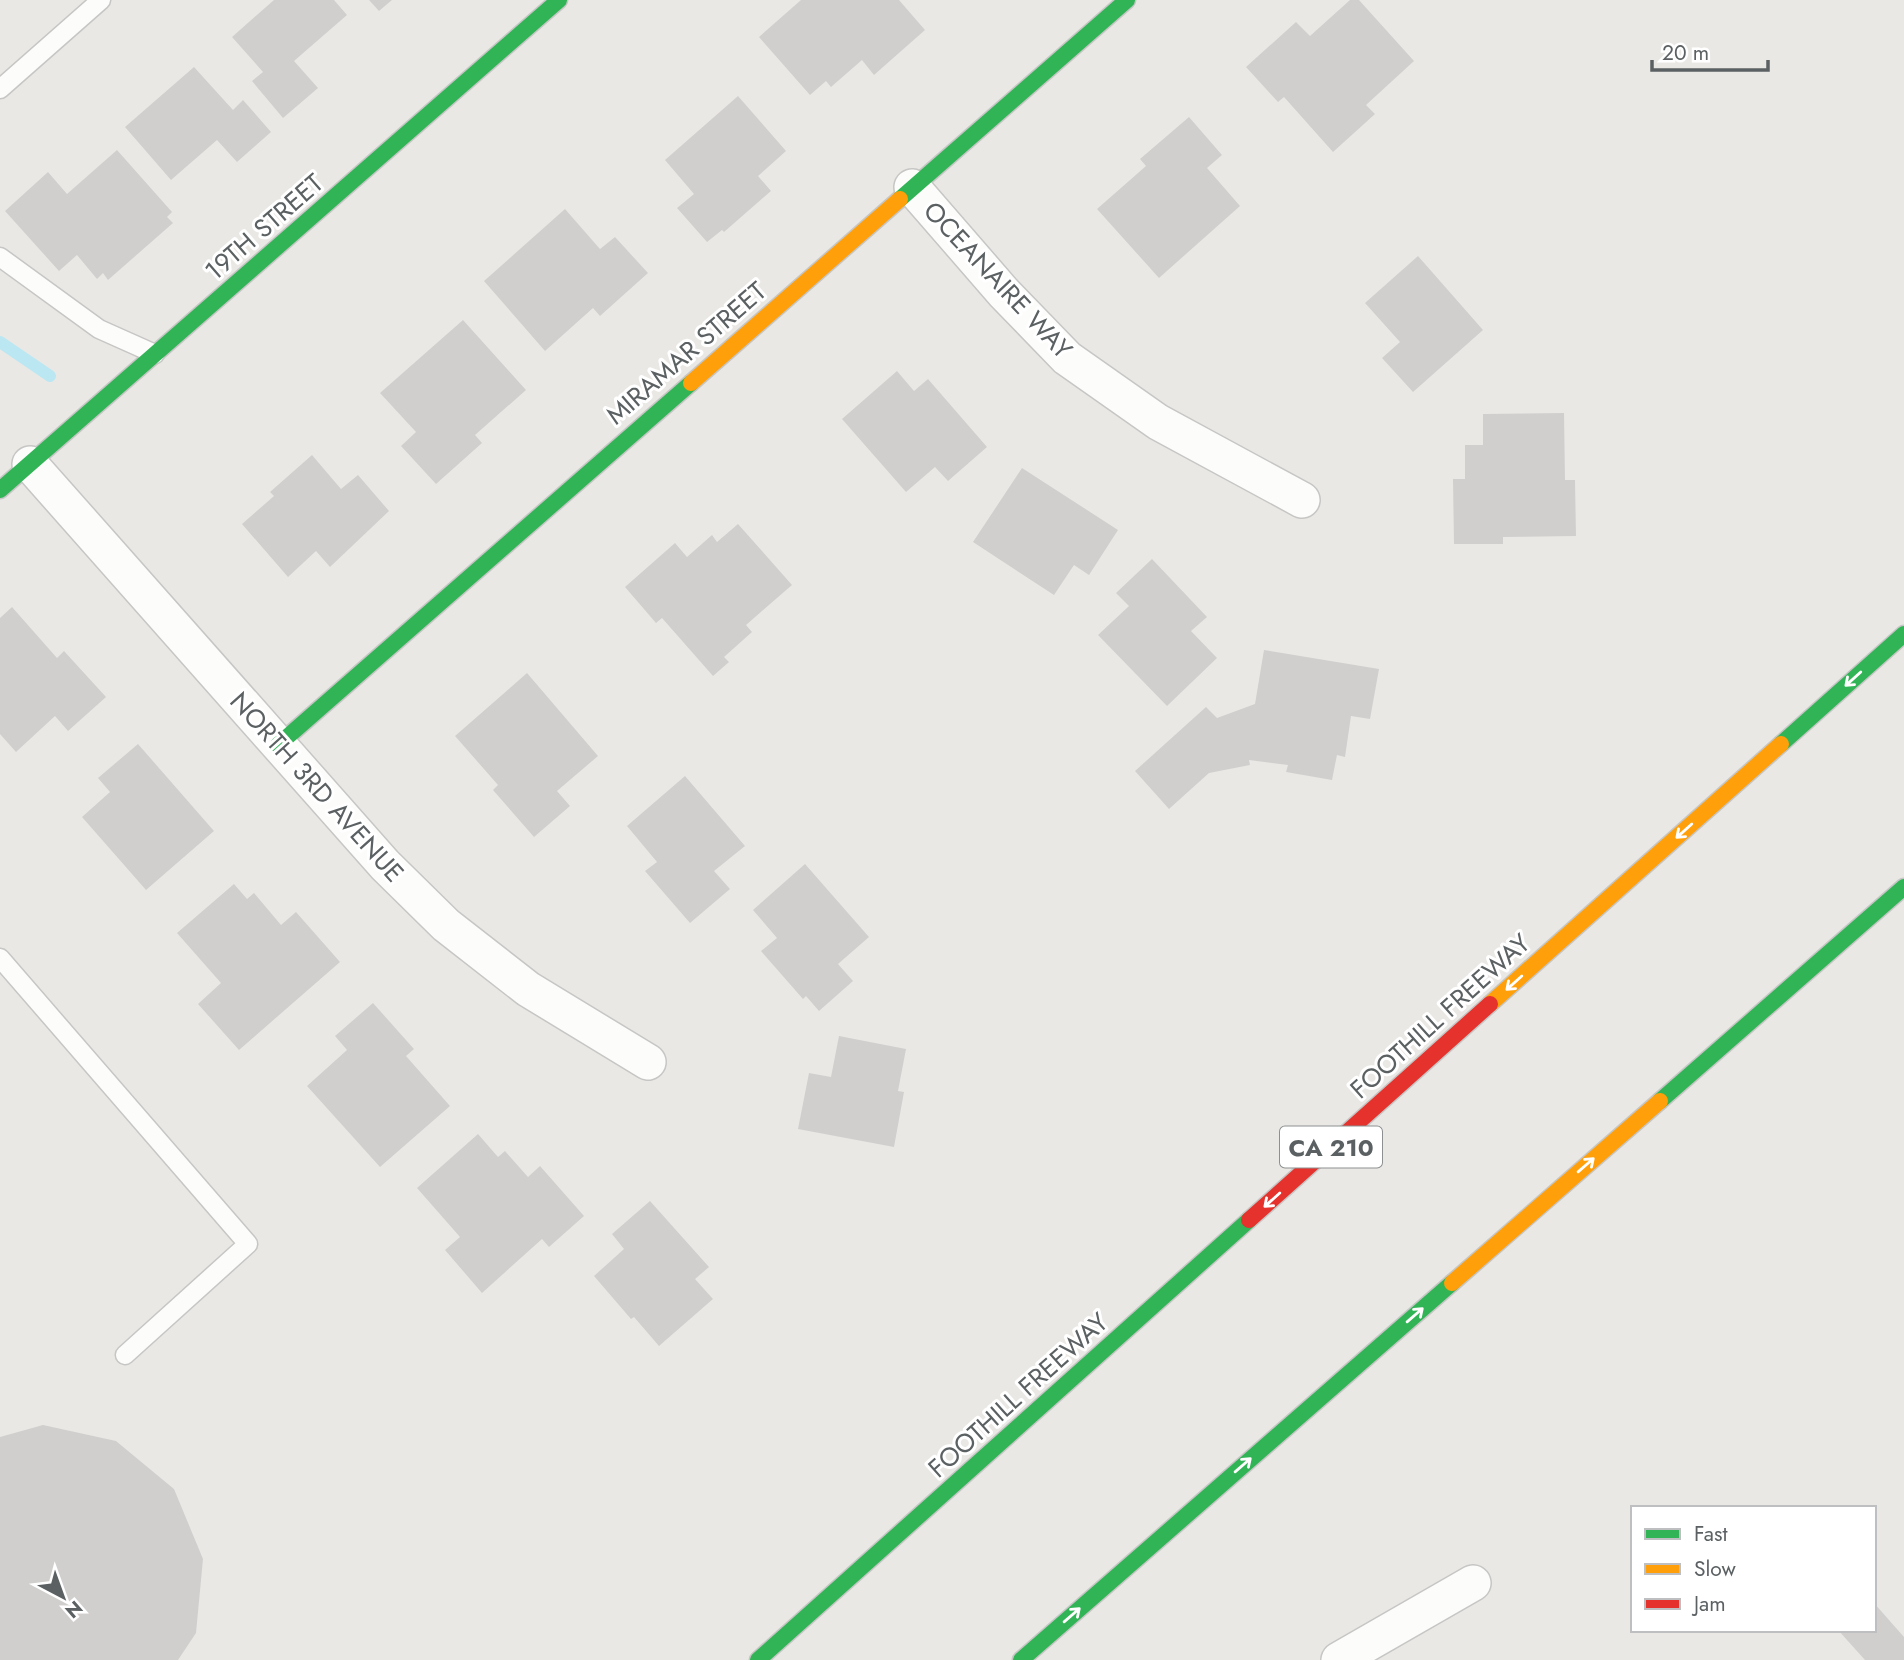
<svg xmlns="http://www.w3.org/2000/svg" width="1904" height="1660" viewBox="0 0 1904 1660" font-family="Jost,sans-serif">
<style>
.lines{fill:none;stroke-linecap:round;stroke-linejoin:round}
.stream{stroke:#bbe7f2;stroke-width:12}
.building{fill:#d1cfce}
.lane-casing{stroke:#c6c6c5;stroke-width:21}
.street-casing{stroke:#c6c6c5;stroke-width:38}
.fast-casing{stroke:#c6c6c5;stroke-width:19}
.slow-casing{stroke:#c6c6c5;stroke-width:19}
.jam-casing{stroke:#c6c6c5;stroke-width:19}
.lane{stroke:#fcfcfb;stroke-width:18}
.street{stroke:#fcfcfb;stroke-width:35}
.fast{stroke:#30b455;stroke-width:16}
.slow{stroke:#ff9f0a;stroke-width:16}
.jam{stroke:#e5322d;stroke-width:16}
.oneway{stroke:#fff}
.labels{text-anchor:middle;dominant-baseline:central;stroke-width:6;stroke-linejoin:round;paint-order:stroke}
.shield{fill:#fff;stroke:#8c9091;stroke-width:2}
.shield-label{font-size:24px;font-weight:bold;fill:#5b6062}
.street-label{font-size:26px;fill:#5b6062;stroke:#fff}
</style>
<rect width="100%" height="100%" fill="#eae8e5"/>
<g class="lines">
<path class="stream" d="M0,342L50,376"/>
</g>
<path class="building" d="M274,0H334L347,15L294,61L318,88L283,118L252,81L263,72L232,37Z
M369,0H392L379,11Z
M801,0H899L925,30L874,75L862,60L831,87L826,81L810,95L759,37Z
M1350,0H1359L1414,61L1366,105L1375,114L1333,152L1284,97L1278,102L1246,67L1296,22L1310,36Z
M194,67L233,110L243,100L271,132L237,162L217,140L171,180L125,127Z
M738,96L786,151L758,176L771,191L724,232L722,230L707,242L677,208L694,194L665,160Z
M1189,117L1222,155L1207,168L1240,206L1159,278L1097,209L1146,166L1140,159Z
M117,150L172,212L167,217L173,223L108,280L103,273L97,279L77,255L59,271L5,211L48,172L67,194Z
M565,209L600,249L615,237L648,273L600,316L593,308L545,351L484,281Z
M1418,256L1483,330L1413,392L1382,358L1400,342L1365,303Z
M463,320L526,390L475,435L482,443L436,484L401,446L416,432L380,393Z
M897,371L914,391L928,379L987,447L948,481L935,467L906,492L842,419Z
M1564,413L1565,480H1575L1576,536L1503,537V544H1454L1453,479H1465V445H1483V414Z
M312,455L341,489L358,475L389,511L330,567L316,551L288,577L242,524L274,496L270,492Z
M1022,468L1118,530L1089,575L1074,565L1054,595L973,542Z
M738,524L792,585L746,625L752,632L724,657L729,662L713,676L662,618L656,623L625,587L675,543L687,557L712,535L717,542Z
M1152,559L1207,617L1191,631L1217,658L1167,706L1098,635L1129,606L1116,593Z
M12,607L57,658L64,651L106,697L68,731L55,716L16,752L0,734V618Z
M1264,650L1379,669L1370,719L1351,716L1345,757L1337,755L1332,780L1286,772L1288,765L1249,760L1250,765L1209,773L1169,809L1135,771L1206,707L1217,718L1255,704Z
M527,673L598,756L557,791L570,806L534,837L493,790L498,785L455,736Z
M138,744L214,831L146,890L82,817L110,792L98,778Z
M685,776L745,846L714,871L730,889L690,923L645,871L657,862L627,826Z
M805,864L869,937L838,964L853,981L819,1011L806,996L803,999L761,951L777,938L753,910Z
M234,884L247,899L254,893L281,925L296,912L340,962L239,1050L198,1004L221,983L177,933Z
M373,1003L414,1049L406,1056L450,1106L380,1167L307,1086L347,1050L335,1036Z
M839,1036L906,1049L898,1091L904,1092L894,1147L798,1129L809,1073L831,1077Z
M478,1134L498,1157L505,1151L528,1177L540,1166L584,1216L549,1247L542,1239L482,1293L445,1250L460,1237L417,1188Z
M650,1201L709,1267L695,1279L713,1299L659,1346L634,1317L631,1319L594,1276L624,1249L612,1234Z
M43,1425L116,1441L174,1489L203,1559L196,1633L178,1660H0V1437Z
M1874,1603L1904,1637V1660H1865L1838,1630H1874Z"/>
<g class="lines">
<g class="lane-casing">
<path id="lane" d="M0,89L101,0
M0,257L99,329L155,354
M0,958L248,1244L125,1355"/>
</g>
<g class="street-casing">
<path id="street" d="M912,187L1004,293L1067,358L1158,422L1302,500
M30,464L385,865L446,925L528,989L648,1062
M1339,1660L1473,1583"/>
</g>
<g class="fast-casing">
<path id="fast" d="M900,199L1127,0
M0,490L559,0
M1781,744L1904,634
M278,745L691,383
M1660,1101L1904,887
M758,1660L1249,1220
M1021,1660L1452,1283"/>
</g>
<g class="slow-casing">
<path id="slow" d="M691,383L900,199
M1490,1004L1781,744
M1452,1283L1660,1101"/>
</g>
<g class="jam-casing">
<path id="jam" d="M1249,1220L1490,1004"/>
</g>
<use href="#lane" class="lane"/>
<use href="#street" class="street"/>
<use href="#fast" class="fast"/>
<use href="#slow" class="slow"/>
<use href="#jam" class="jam"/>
</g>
<defs><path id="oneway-shaft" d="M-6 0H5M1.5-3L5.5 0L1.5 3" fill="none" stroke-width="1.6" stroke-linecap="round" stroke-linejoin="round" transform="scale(1.75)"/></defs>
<g class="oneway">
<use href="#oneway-shaft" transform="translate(1853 679) rotate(138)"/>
<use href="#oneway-shaft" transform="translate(1684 831) rotate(138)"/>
<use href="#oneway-shaft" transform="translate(1514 983) rotate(138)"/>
<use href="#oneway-shaft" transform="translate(1586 1165) rotate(-41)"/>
<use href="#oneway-shaft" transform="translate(1272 1200) rotate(138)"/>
<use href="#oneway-shaft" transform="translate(1415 1315) rotate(-41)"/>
<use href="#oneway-shaft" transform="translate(1243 1465) rotate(-41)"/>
<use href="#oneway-shaft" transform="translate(1072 1615) rotate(-41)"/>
</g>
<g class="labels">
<rect class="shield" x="1280" y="1126.5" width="102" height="41" rx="5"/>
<g class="shield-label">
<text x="1331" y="1147">CA 210</text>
</g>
<g class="street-label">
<text transform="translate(264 227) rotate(-41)">19TH STREET</text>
<text transform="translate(998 280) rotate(47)">OCEANAIRE WAY</text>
<text transform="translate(686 353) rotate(-41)">MIRAMAR STREET</text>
<text transform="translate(317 787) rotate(48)">NORTH 3RD AVENUE</text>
<text transform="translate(1440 1016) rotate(-42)">FOOTHILL FREEWAY</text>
<text transform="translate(1018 1395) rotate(-42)">FOOTHILL FREEWAY</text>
</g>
</g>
<rect x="1631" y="1506" width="245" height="126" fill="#ffffff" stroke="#bdbfc0" stroke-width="2"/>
<rect x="1645" y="1529" width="35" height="10" fill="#30b455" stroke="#bdbfc0" stroke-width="2"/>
<text x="1694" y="1541" font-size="21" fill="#5b6062">Fast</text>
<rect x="1645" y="1564" width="35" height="10" fill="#ff9f0a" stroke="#bdbfc0" stroke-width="2"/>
<text x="1694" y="1576" font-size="21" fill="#5b6062">Slow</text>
<rect x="1645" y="1599" width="35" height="10" fill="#e5322d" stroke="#bdbfc0" stroke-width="2"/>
<text x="1694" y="1611" font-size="21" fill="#5b6062">Jam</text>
<g transform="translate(63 1597) rotate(139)" stroke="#ffffff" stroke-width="5" paint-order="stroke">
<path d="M0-5L12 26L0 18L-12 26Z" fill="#5b6062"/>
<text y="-10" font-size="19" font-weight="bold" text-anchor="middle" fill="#5b6062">N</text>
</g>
<path d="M1652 60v10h116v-10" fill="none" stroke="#5b6062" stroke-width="3.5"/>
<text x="1662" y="60" font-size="21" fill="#5b6062" stroke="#ffffff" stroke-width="5" paint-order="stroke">20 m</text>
</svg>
